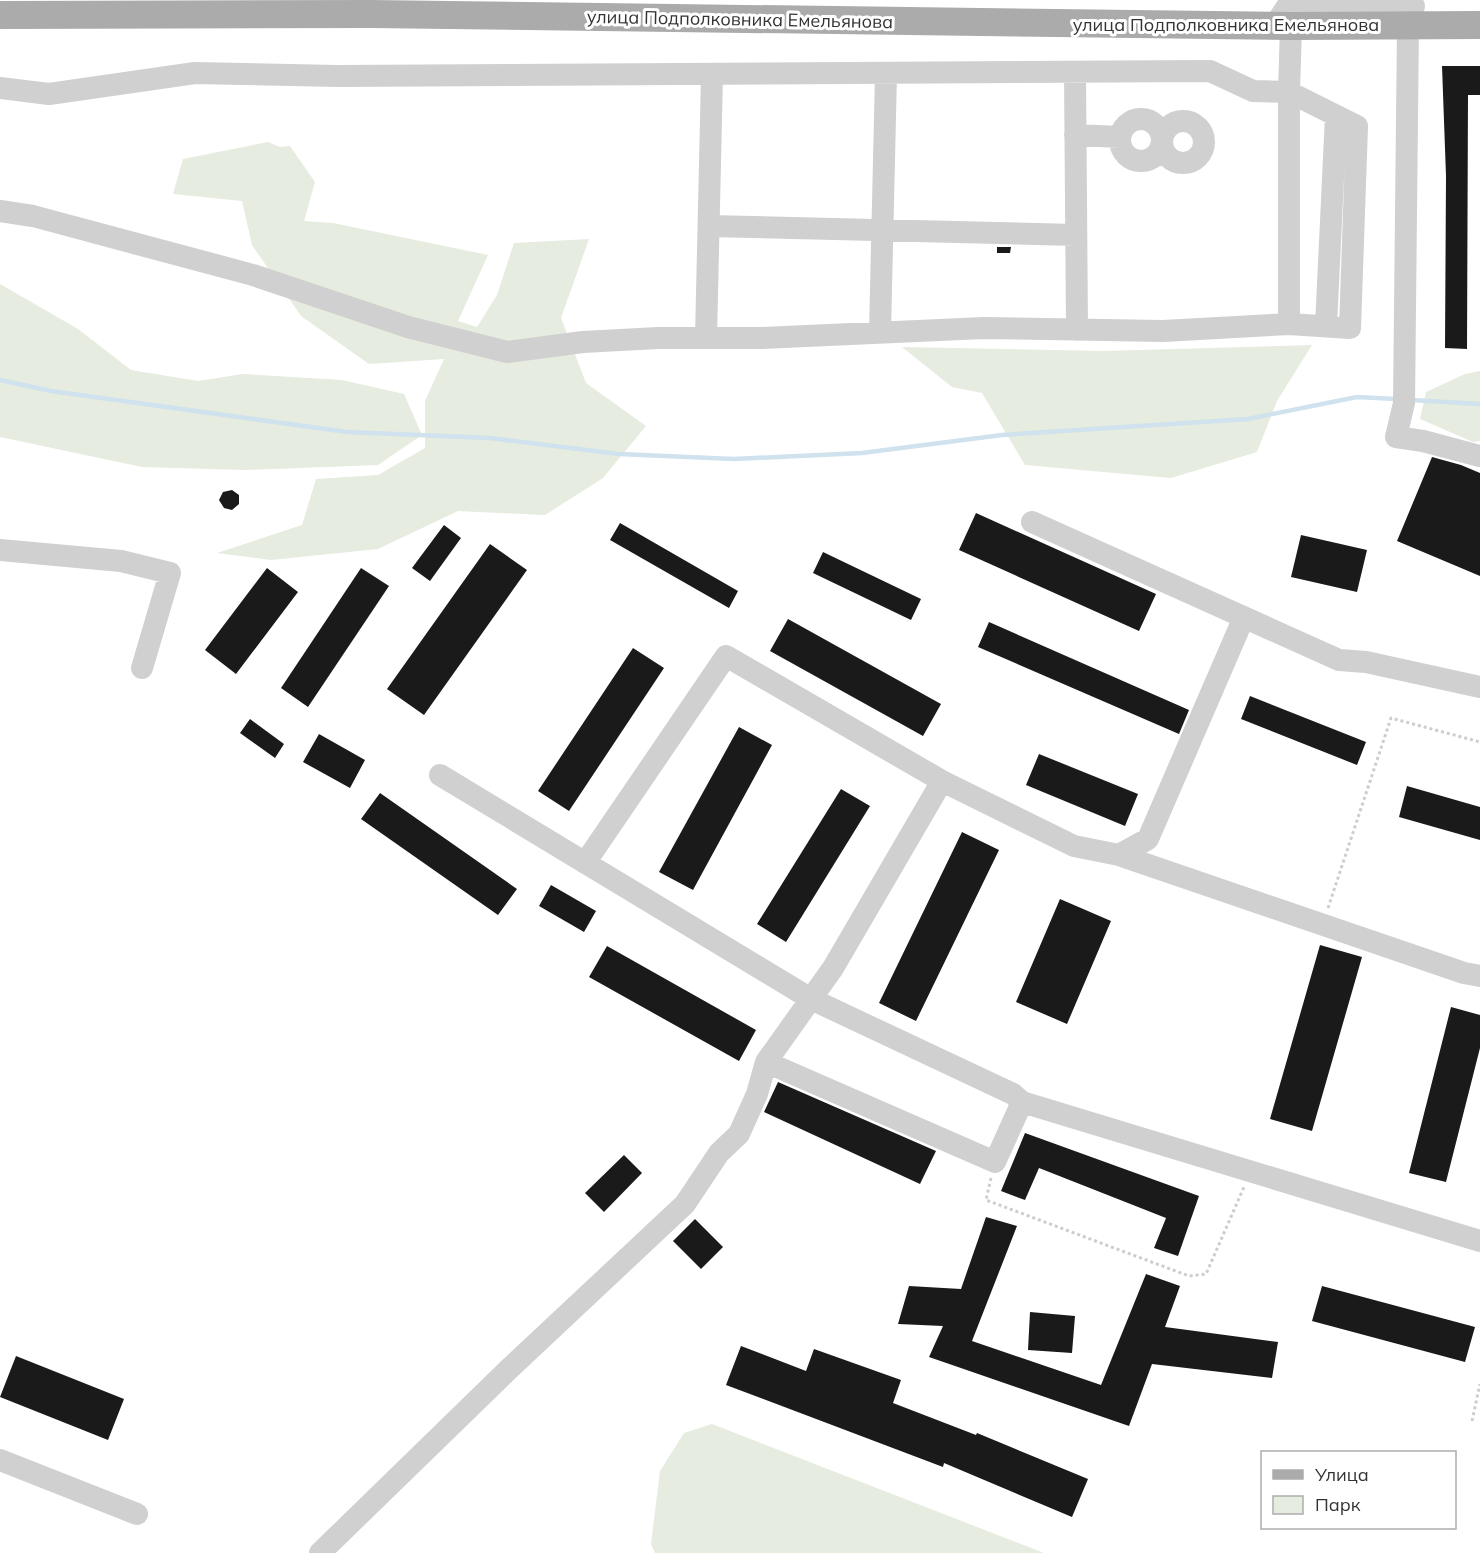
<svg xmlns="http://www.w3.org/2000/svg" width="1480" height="1553" viewBox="0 0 1480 1553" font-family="Mulish,sans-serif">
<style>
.green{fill:#e6ecdf}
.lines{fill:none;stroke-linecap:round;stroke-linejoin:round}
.stream{stroke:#cfe2ee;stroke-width:4.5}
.building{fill:#1a1a1a}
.path{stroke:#cdcdcd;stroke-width:3;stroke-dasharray:3 3;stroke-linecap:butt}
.minor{stroke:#d0d0d0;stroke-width:22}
.major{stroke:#ababab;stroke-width:28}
.labels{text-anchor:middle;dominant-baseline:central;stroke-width:6;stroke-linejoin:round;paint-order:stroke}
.street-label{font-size:18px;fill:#333;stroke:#fff}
</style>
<rect width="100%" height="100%" fill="#fff"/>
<path class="green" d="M268,142L280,147L290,146L315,182L304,221L333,223L488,255L458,321L477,327L497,295L514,243L589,239L561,318L586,383L646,426L603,478L545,515L458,511L378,549L271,560L217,553L302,525L316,479L378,475L425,448V401L444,359L369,364L301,316L252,245L242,201L173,194L183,159Z
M0,284L78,329L131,370L198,381L243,374L342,380L404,394L422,435L378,465L244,470L142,467L0,437Z
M1312,345L1277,401L1257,452L1171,478L1025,465L982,393L952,387L902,347L1103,351Z
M1480,371V441L1473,442L1420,419L1426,392L1465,374Z
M712,1424L1044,1553H655L651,1544L660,1471L684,1433Z"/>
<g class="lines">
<path class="stream" d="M0,380L51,391L347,432L490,438L619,454L734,459L862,453L1002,435L1248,419L1357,397L1396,399
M1411,400L1480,404"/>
</g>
<path class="building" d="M1442,66H1480V95H1468L1467,349L1445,348L1446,176Z
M997,247H1011L1010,253H997Z
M1432,457L1461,465L1480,473V576L1397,541Z
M232,490L239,495V504L232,510L224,508L219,500L223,492Z
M976,513L1156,594L1139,631L959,550Z
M620,523L738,591L729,608L610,540Z
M444,525L461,538L430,581L412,568Z
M1301,535L1367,550L1357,592L1291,577Z
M490,544L527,570L424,715L387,689Z
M823,552L921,599L911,620L813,573Z
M267,568L298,592L236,674L205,650Z
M361,568L389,586L308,707L281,688Z
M788,619L941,704L923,736L770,651Z
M989,622L1189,710L1179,734L978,647Z
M633,648L664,668L569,811L538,791Z
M1250,696L1366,742L1357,765L1241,719Z
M250,719L284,744L275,758L240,733Z
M739,727L772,745L693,890L659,872Z
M319,734L365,760L350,788L303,762Z
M1039,754L1138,794L1125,826L1026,785Z
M1407,786L1480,807V840L1399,817Z
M841,789L870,806L786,942L757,924Z
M380,793L517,889L498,915L361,819Z
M962,832L999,850L916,1021L879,1003Z
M551,885L596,911L584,932L539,906Z
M1060,899L1111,921L1067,1024L1016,1002Z
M1320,945L1362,957L1312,1131L1270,1119Z
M607,946L756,1030L739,1061L589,977Z
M1451,1007L1480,1015V1048L1446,1182L1409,1173Z
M778,1082L936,1151L920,1184L764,1112Z
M1025,1133L1199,1196L1178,1256L1154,1248L1166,1218L1039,1168L1025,1200L1001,1191Z
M624,1155L642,1173L604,1212L585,1193Z
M986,1217L1017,1226L972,1341L1101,1385L1146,1274L1180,1286L1165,1327L1278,1342L1272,1378L1152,1364L1129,1426L929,1357L943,1326L898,1324L909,1286L961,1289Z
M695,1219L723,1247L701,1269L673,1241Z
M1322,1286L1475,1327L1465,1362L1312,1321Z
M1030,1312L1075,1316L1072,1353L1028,1350Z
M741,1346L806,1371L814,1349L901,1380L893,1403L976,1435L977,1433L1088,1479L1072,1517L944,1463L943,1467L726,1385Z
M16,1356L124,1399L108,1440L0,1397Z"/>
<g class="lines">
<path class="path" d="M1328,908L1391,718L1480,742
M991,1178L986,1200L1189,1276L1206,1274L1244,1187
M1472,1421L1480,1384"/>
<path class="minor" d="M1274,26L1290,2H1339L1414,6L1408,25L1404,403L1396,437L1423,441L1480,456
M1075,72L1077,330
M0,88L49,94L195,73L338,76L1210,71L1253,91L1289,92L1357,126L1350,328L1289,324V92L1291,26
M1120 140a21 21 0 1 1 42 0a21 21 0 1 1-42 0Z
M1162 142a21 21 0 1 1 42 0a21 21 0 1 1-42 0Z
M1075,135L1120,137
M0,211L33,216L253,275L408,327L507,352L583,342L658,338H761L984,328L1163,331L1289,324
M709,226L1076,235
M1326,326L1336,116
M880,332L886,74
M706,338L712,75
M1032,522L1339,660L1366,662L1480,687
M0,550L121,561L170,573L142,668
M440,775L811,999L1013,1094L1022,1102L995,1162L766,1062
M1119,855L1464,973L1480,976
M585,863L726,656L942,781
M1022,1102L1480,1241
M0,1460L137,1514
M320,1553L509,1369L685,1204L719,1153L739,1134L757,1094L766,1062L833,968L942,781L1074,846L1119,855L1148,839L1244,617"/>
<path class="major" d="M0,15L371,14L1291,26L1480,25"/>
</g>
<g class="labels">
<g class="street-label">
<text transform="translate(740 19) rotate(1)">улица Подполковника Емельянова</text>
<text x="1226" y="24">улица Подполковника Емельянова</text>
</g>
</g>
<rect x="1261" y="1451" width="195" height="78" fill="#ffffff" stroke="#adadad" stroke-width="1.5"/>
<rect x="1273" y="1470" width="30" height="9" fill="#ababab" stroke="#adadad" stroke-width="1.5"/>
<text x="1315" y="1481" font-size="18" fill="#333333">Улица</text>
<rect x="1273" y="1496" width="30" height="18" fill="#e6ecdf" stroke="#adadad" stroke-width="1.5"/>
<text x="1315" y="1511" font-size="18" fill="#333333">Парк</text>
</svg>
